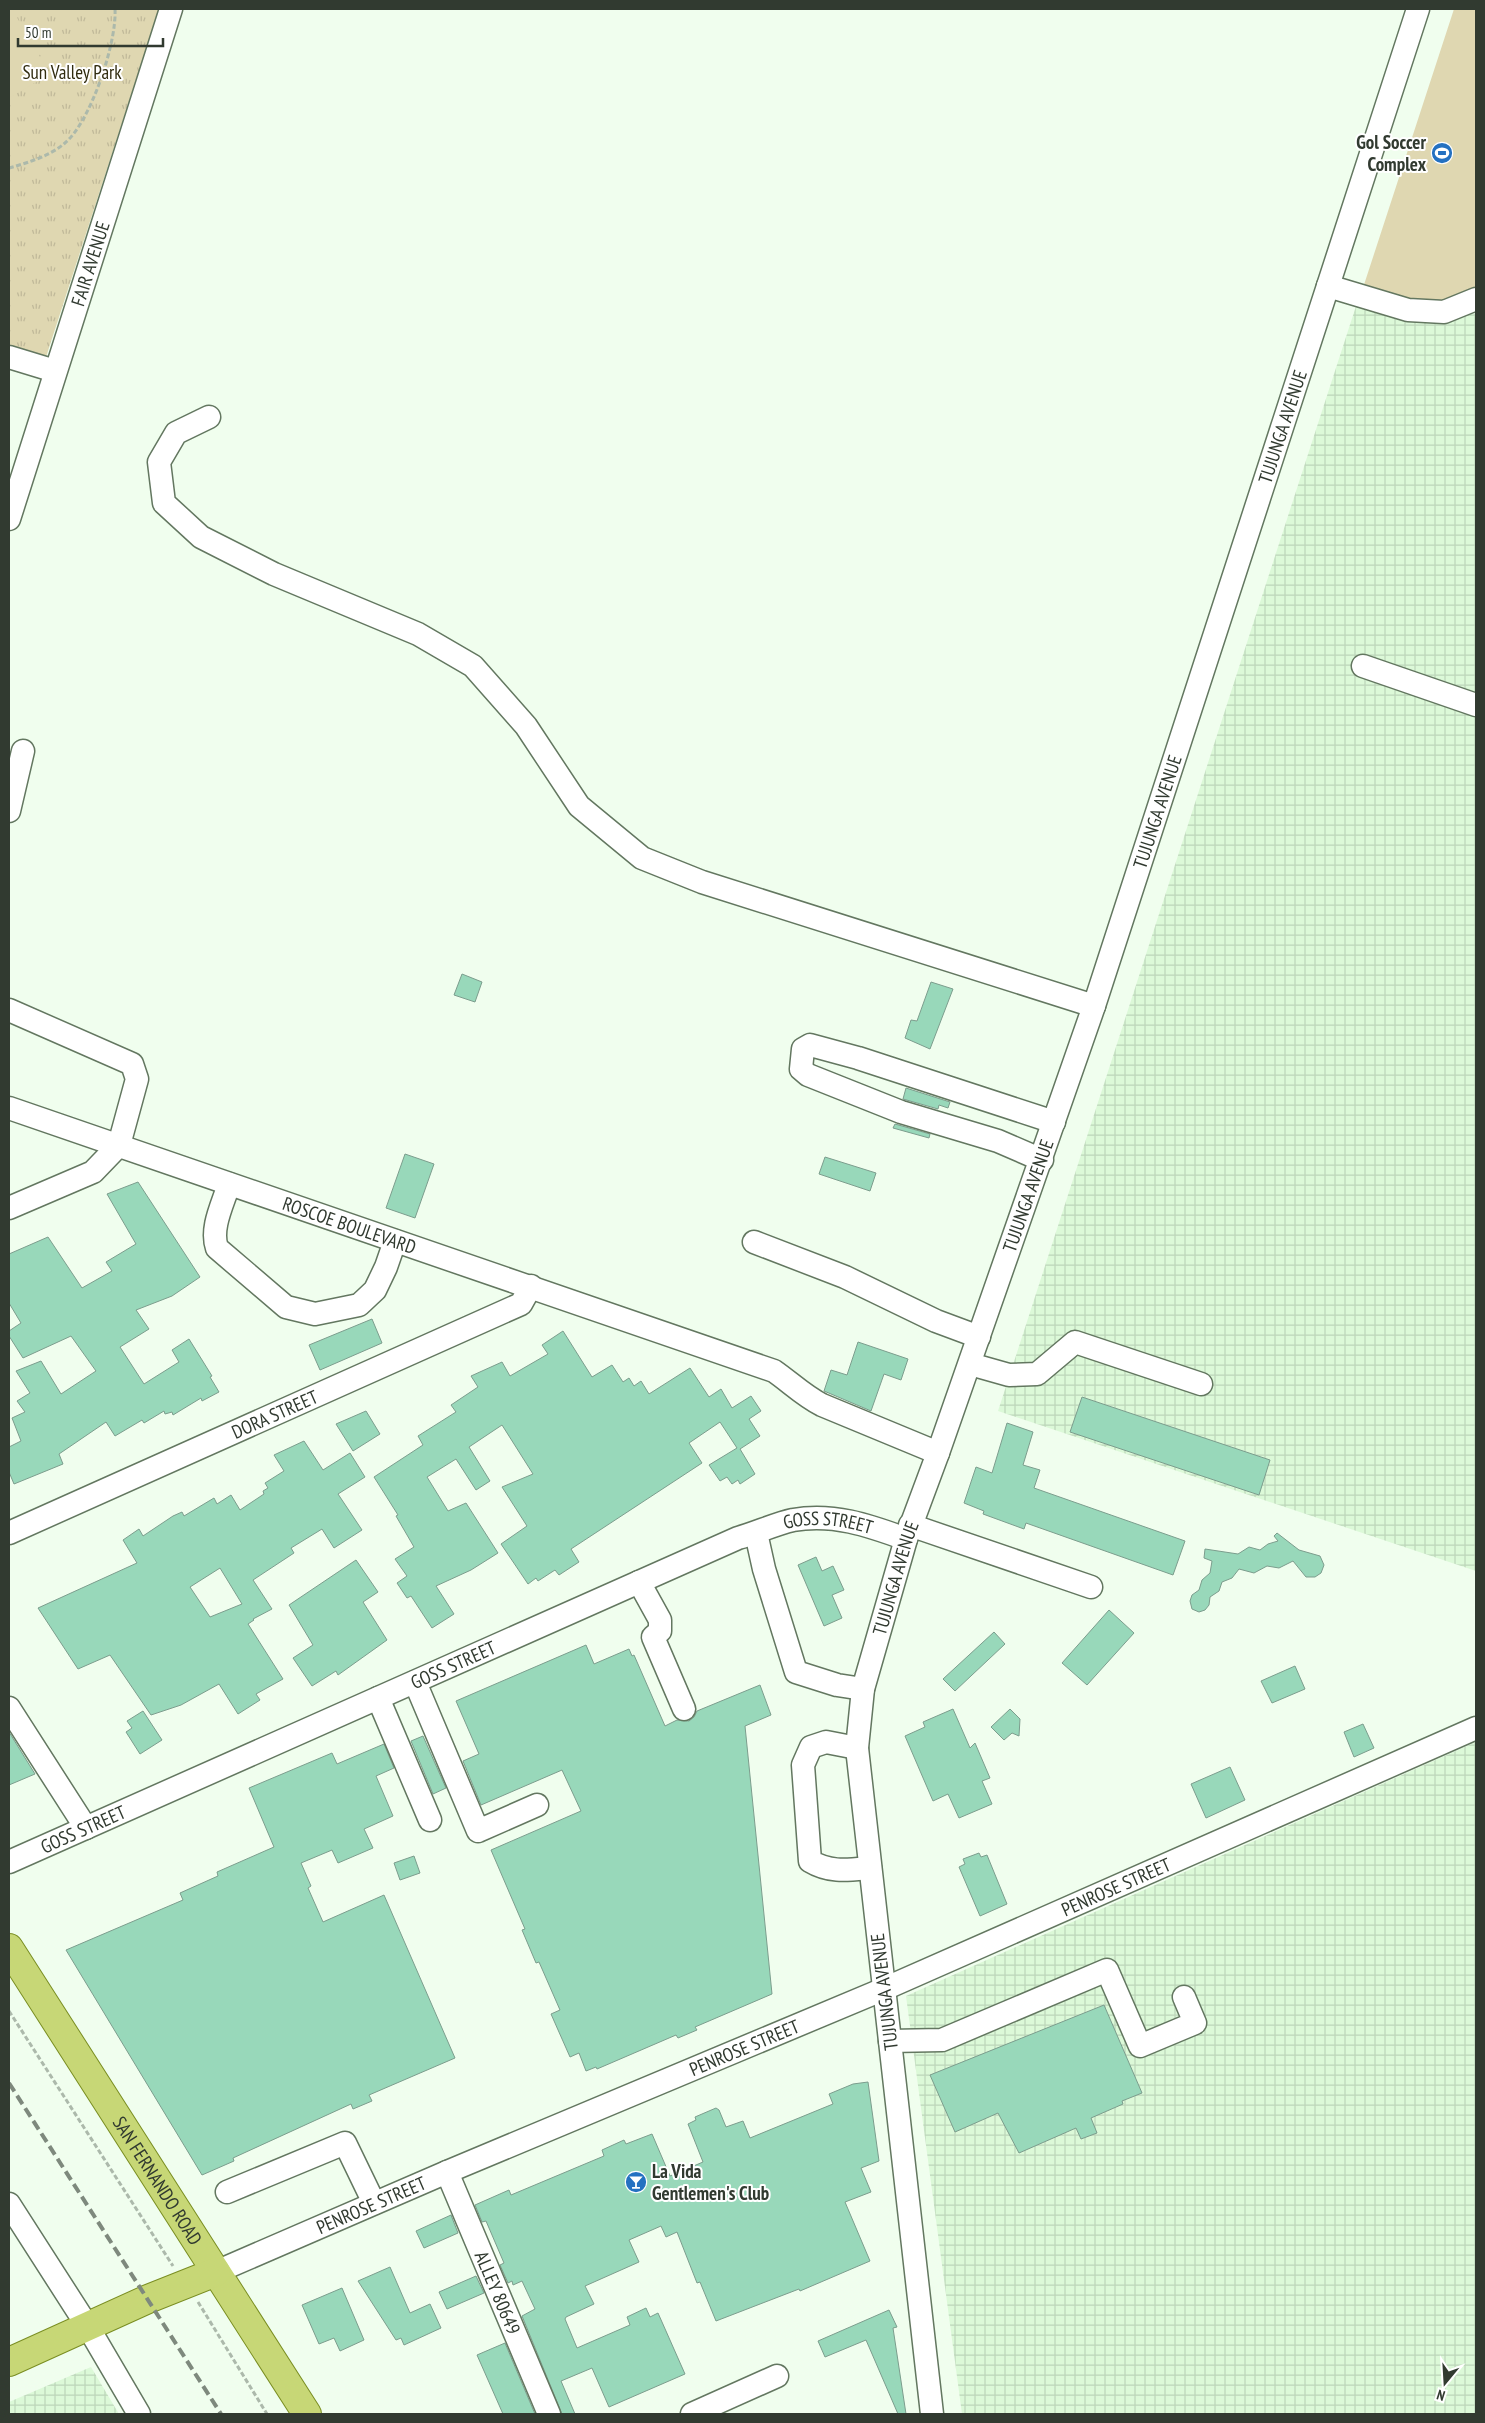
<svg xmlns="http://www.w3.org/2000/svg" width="1485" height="2423" viewBox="0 0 1485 2423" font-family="'PT Sans Narrow',sans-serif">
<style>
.industrial{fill:url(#industrial-grid)}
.grass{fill:url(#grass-tufts)}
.garden{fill:#dfd7b1}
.building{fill:#98d8ba;stroke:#7c9d8d;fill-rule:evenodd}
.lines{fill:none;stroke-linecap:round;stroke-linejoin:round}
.minor-casing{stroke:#637760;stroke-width:25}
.major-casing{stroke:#7a8e22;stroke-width:30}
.path{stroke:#acb9ab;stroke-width:3;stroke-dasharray:5 2.5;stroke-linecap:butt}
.minor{stroke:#fff;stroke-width:22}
.major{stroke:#c7d776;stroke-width:28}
.rail{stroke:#7e897d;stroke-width:4;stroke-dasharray:10 5;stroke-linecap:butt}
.labels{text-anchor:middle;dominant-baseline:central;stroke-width:4;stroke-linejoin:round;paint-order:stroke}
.park-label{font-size:19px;fill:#312c10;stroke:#fff}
.poi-label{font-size:19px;font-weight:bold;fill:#313a30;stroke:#fff;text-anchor:end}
.street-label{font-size:19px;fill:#313a30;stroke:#fff}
</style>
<defs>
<pattern id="industrial-grid" width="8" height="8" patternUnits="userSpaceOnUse" patternTransform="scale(1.25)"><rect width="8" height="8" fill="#dcf9d8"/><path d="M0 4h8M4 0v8" fill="none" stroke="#bdd6ba"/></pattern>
<pattern id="grass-tufts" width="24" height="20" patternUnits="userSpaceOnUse" patternTransform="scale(1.25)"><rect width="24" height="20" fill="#dfd7b1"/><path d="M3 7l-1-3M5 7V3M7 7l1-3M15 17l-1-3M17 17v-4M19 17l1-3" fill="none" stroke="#c0b999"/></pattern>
</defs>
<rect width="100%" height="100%" fill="#f0feee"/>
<path class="industrial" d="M1357,303L1474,314L1476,312V1571L998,1411Z
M1476,1742V2414H962L906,1996Z
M91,2367L119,2414H9V2402Z"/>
<path class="grass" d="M9,9H159L46,357L9,345Z"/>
<path class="garden" d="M9,9H12L50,74L9,98Z
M1454,9H1476V312L1421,321L1360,297Z"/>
<path class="building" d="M462,974L482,982L475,1002L454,995Z
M931,982L953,989L930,1049L905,1038L911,1020L917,1021Z
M906,1088L950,1102L948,1108L939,1105L938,1109L903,1099Z
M895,1124L930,1134L929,1138L893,1128Z
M405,1154L434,1164L415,1218L386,1208Z
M825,1157L876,1173L870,1191L819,1174Z
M138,1182L200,1277L172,1296L136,1310L149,1329L120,1347L144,1384L179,1362L172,1350L189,1339L212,1376L210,1377L219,1392L202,1401L201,1398L173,1415L172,1412L165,1414L164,1411L144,1423L142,1420L115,1436L106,1422L59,1454L63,1464L14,1484L9,1472V1447L21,1441L12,1418L25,1412L17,1401L30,1393L16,1371L41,1361L61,1394L96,1371L71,1336L23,1358L9,1336V1331L21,1323L9,1303V1254L48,1237L82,1288L112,1271L106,1262L136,1244L107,1194Z
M372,1319L382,1343L320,1370L309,1345Z
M563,1331L592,1377L612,1365L623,1382L629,1378L634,1386L641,1381L649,1394L690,1368L709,1397L721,1389L732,1408L751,1396L761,1411L749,1419L760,1436L740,1449L755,1474L740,1484L738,1480L732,1484L727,1477L720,1481L709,1465L737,1448L720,1422L689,1443L702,1463L571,1549L579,1562L559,1575L555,1570L538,1581L536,1578L528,1584L501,1544L527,1526L502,1487L533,1474L502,1425L469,1447L490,1481L476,1490L456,1459L427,1477L448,1511L466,1503L498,1553L471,1570L436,1586L454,1614L432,1628L411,1596L407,1598L397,1583L407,1576L395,1559L414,1547L396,1516L398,1515L374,1477L423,1445L418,1436L456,1412L451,1405L478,1387L471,1376L502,1362L510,1376L548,1354L542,1345Z
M858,1342L908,1359L901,1380L884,1374L871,1411L824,1391L831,1370L847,1375Z
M1082,1397L1270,1460L1259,1495L1070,1432Z
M366,1411L380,1434L353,1451L336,1424Z
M1007,1423L1033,1432L1023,1465L1040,1470L1034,1488L1185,1541L1173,1575L1026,1523L1024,1529L983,1514L984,1511L964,1503L976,1467L992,1473Z
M304,1441L323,1470L350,1453L365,1477L338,1494L362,1530L334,1548L322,1529L291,1548L294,1553L253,1580L272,1609L253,1619L254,1620L248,1624L283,1679L256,1694L260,1700L238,1714L219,1684L181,1705L151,1715L110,1655L78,1669L38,1608L137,1563L123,1540L139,1529L143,1536L173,1516L182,1512L184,1516L214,1498L217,1504L231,1495L240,1510L264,1494L263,1491L268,1488L265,1483L284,1471L274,1455ZM220,1568L242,1604L210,1617L190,1587Z
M1277,1533L1299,1550L1320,1556L1324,1565L1321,1573L1315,1577H1306L1293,1561L1279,1568L1267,1566L1254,1573L1239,1569L1232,1578L1222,1582L1219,1591L1210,1597L1209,1605L1205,1610L1199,1612L1192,1609L1190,1601L1192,1595L1199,1590L1202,1580L1210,1573L1212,1561L1204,1558L1205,1549L1238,1554L1249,1547L1260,1550L1268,1544L1278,1541L1274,1536Z
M816,1557L822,1571L833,1566L844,1590L832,1595L842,1618L824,1626L798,1565Z
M356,1560L378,1592L363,1602L387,1640L338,1675L336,1671L312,1686L293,1658L313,1645L289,1605Z
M1109,1610L1134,1633L1087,1685L1062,1663Z
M994,1632L1005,1644L955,1691L943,1679Z
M586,1645L594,1664L629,1649L632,1656L634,1655L665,1726L677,1720L689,1721L694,1717L697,1711L760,1685L771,1715L745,1726L772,1994L695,2027L697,2030L678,2038L676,2035L597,2069L596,2067L586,2071L579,2053L570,2057L551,2014L560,2010L539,1962L536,1963L522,1930L525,1929L491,1850L581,1811L562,1770L481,1805L463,1761L479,1754L456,1701Z
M1295,1666L1305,1689L1272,1703L1261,1681Z
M953,1709L970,1748L975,1743L990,1778L982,1781L992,1804L959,1818L948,1794L933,1801L905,1736L925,1727L923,1722Z
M1010,1709L1020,1719L1019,1736L1012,1733L1004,1740L991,1727Z
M143,1711L162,1740L140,1754L126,1732L132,1728L127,1721Z
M1363,1724L1374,1748L1354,1757L1344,1732Z
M9,1732L35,1774L9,1785Z
M423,1736L446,1788L433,1794L411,1741Z
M384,1744L394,1768L376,1776L393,1816L364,1829L373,1848L338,1863L332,1850L301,1863L311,1886L308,1888L323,1922L384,1895L455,2058L369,2095L372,2101L353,2109L351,2104L233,2158L234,2161L202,2175L66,1950L183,1900L180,1893L218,1876L217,1872L274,1847L249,1788L332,1753L337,1764Z
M1230,1767L1245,1800L1206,1818L1191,1784Z
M979,1853L981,1857L987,1855L1007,1904L980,1916L959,1867L965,1864L963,1859Z
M414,1856L420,1873L400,1880L394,1863Z
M1104,2005L1142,2093L1122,2101L1123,2104L1091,2118L1097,2133L1081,2139L1076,2128L1019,2153L998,2113L955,2132L930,2075Z
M868,2082L879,2161L861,2168L871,2192L845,2202L870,2261L800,2291L799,2289L716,2321L700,2282L697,2283L677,2232L666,2237L661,2226L629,2240L639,2262L585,2286L594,2304L566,2317L565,2319L577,2348L630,2325L627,2317L646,2308L650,2317L658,2313L685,2374L609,2407L592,2368L561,2381L575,2414H562L522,2316L535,2309L522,2281L513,2285L512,2281L508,2283L500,2265L504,2263L486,2221L482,2222L475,2205L509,2190L511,2195L604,2156L602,2150L624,2140L626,2144L652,2134L670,2176L703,2162L688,2124L696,2120L695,2117L716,2108L719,2110L726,2127L743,2121L750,2138L833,2104L829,2094L853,2084Z
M451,2215L458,2233L424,2248L416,2231Z
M390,2267L410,2313L430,2304L441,2328L404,2345L401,2338L396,2340L358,2281Z
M476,2276L484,2293L447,2309L439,2292Z
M342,2288L364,2340L340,2351L334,2338L319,2344L302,2305Z
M889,2310L897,2327L893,2328L906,2414H898L866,2340L825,2357L818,2341Z
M505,2343L535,2414H503L477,2355Z"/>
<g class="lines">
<g class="minor-casing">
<g id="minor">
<path d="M1328,286L1408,310L1444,312L1476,299"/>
<path d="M9,357L55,371"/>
<path d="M209,417L176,433L159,462L164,503L201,537L274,574L418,634L473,666L526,726L579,806L642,858L702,882L1094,1006"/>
<path id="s1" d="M9,519L171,9"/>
<path d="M1363,666L1476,705"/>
<path d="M9,811L23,751"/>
<path d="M9,1010L132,1064L137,1079L119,1145L93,1172L9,1208"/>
<path id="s2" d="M9,1108L774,1371C790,1382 804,1396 822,1405L938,1453"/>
<path d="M1042,1160L998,1141L901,1112L808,1075L801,1069L803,1049L810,1045L858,1058L1054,1122"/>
<path d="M229,1184C223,1204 210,1228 217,1248L286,1307L315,1314L359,1305L375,1290L386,1267L395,1241"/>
<path d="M754,1242L845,1277L936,1321L979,1337"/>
<path d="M970,1364L1009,1375L1037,1374L1075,1342L1201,1384"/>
<path d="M910,1525L1091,1587"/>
<path id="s3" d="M9,1533L521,1304L531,1286"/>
<path d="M756,1533L764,1569L796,1672L837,1685L863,1689"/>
<path d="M639,1582L660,1620V1631L653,1637L684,1709"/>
<path d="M415,1682L478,1831L537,1805"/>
<path d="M378,1698L430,1820"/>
<path d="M9,1708L86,1828"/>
<path d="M857,1748L826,1742L811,1747L803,1765L810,1861C830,1873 848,1870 870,1868"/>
<path id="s4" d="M9,1862L738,1538C756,1533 775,1524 793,1520C833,1513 868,1525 906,1539"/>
<path d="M890,2041L942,2040L1107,1970L1140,2046L1195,2023L1184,1997"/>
<path id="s5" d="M447,2172L549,2414"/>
<path d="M227,2192L345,2143L374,2203"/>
<path d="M9,2204L88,2327L139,2414"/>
<path id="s6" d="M216,2272L447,2172L884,1989L1476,1728"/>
<path d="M692,2414L777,2376"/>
<path id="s7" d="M932,2414L857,1748L863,1689L906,1539L938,1453L1094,1006L1418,9"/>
</g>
</g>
<g class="major-casing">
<g id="major">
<path id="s8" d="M9,1948L307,2414"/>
<path d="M9,2362L148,2299L216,2272"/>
</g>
</g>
<path class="path" d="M9,168C27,163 50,156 65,143C91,121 117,42 115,9
M9,2011L173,2266
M198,2302L267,2414"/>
<use href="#minor" class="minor"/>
<use href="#major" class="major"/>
<path class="rail" d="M9,2083L221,2414"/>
</g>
<defs>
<g id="stadium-disc" transform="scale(1.125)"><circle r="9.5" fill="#2471c1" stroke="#fff"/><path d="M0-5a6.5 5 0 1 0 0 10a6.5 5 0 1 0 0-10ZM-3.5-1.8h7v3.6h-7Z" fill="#fff"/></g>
<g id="bar-disc" transform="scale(1.125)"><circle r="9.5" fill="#2471c1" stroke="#fff"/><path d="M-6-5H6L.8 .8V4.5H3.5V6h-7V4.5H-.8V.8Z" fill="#fff"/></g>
</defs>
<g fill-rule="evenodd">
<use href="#stadium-disc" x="1442" y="153"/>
<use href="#bar-disc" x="636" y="2182"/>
</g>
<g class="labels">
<g class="park-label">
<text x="72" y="72">Sun Valley Park</text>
</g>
<g class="poi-label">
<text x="1426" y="142">Gol Soccer<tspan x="1426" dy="22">Complex</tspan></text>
<text x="652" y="2171" text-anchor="start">La Vida<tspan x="652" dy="22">Gentlemen's Club</tspan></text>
</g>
<g class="street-label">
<text stroke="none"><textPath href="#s1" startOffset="268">FAIR AVENUE</textPath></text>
<text stroke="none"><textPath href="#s7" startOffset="2060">TUJUNGA AVENUE</textPath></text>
<text stroke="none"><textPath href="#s7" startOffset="1655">TUJUNGA AVENUE</textPath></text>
<text stroke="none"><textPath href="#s7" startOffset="1250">TUJUNGA AVENUE</textPath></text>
<text stroke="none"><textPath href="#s2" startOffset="360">ROSCOE BOULEVARD</textPath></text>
<text stroke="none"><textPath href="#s3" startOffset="291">DORA STREET</textPath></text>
<text stroke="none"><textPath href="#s4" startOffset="891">GOSS STREET</textPath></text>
<text stroke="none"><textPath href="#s7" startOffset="845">TUJUNGA AVENUE</textPath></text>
<text stroke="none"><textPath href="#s4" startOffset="486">GOSS STREET</textPath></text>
<text stroke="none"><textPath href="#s4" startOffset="81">GOSS STREET</textPath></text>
<text stroke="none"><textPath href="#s6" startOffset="979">PENROSE STREET</textPath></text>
<text transform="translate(884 1992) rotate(-97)">TUJUNGA AVENUE</text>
<text stroke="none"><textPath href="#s6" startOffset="574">PENROSE STREET</textPath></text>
<text stroke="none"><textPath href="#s8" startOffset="276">SAN FERNANDO ROAD</textPath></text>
<text stroke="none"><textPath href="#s6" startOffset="169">PENROSE STREET</textPath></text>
<text stroke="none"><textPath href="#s5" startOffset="131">ALLEY 80649</textPath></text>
</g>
</g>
<rect width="1485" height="2423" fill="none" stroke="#313a30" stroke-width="20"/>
<g transform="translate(1445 2383) rotate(198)" stroke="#ffffff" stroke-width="4" paint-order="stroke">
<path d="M0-4L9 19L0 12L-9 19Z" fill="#313a30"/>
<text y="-8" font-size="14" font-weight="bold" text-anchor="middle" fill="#313a30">N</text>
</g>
<path d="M18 38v8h145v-8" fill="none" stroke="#313a30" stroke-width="2.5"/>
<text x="25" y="38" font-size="15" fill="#313a30" stroke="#ffffff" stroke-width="4" paint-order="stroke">50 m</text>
</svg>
